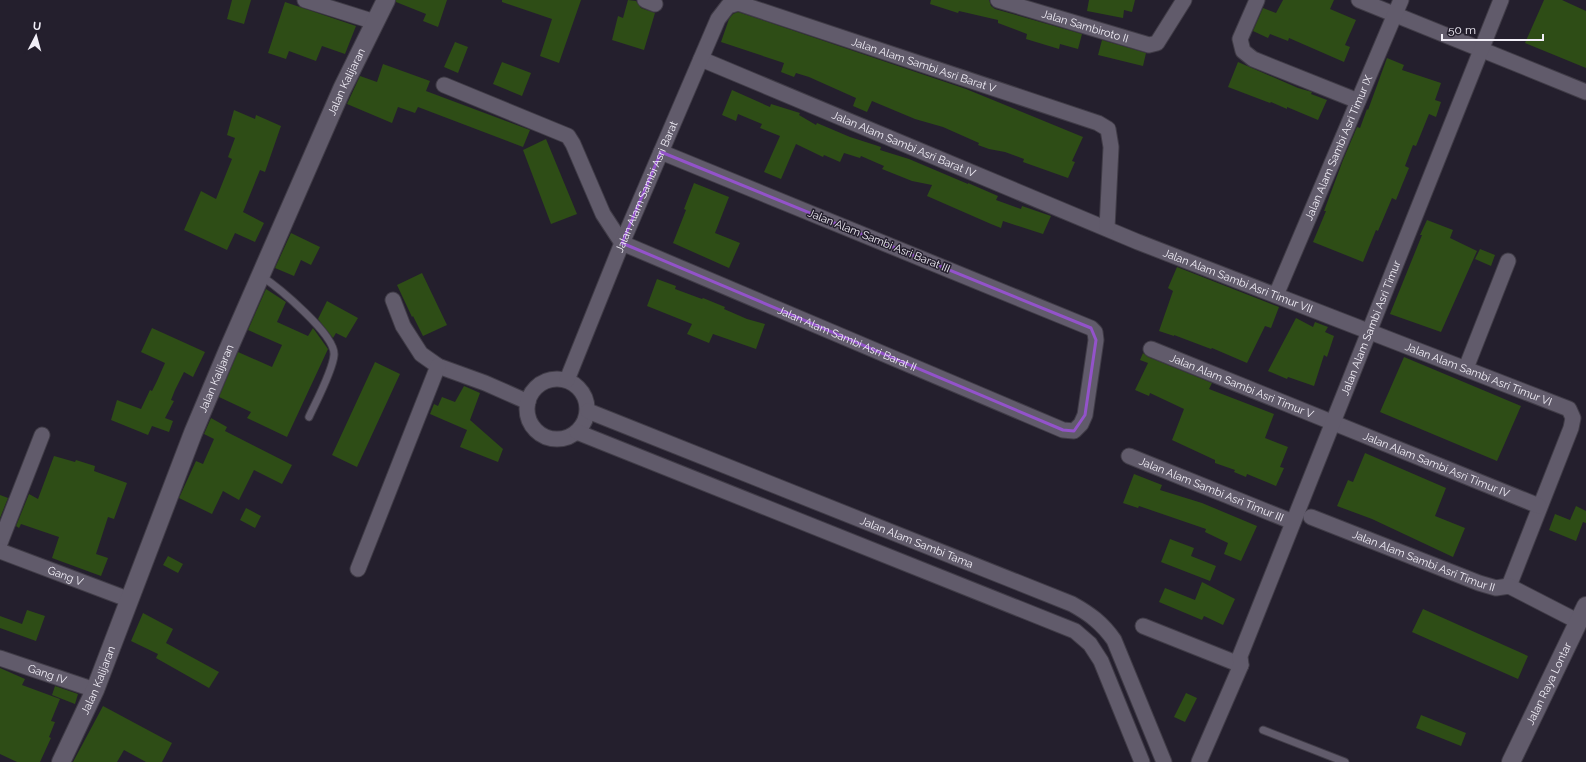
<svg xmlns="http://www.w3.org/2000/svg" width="1586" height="762" viewBox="0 0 1586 762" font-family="Raleway,sans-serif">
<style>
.building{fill:#2e4d16}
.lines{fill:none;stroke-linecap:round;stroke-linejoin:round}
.service-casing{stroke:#403c47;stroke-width:9}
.minor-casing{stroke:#403c47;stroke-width:17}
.tertiary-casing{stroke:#403c47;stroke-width:20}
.service{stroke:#615b6b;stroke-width:7}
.minor{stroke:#615b6b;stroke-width:15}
.tertiary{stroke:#615b6b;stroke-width:18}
.marked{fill:none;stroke:#9353ca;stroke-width:3;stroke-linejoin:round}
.labels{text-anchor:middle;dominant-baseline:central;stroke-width:3;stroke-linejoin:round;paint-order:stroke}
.street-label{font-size:11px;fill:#f2eff8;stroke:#241f2d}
</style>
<rect width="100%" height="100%" fill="#241f2d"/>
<path class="building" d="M232,0H251L244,24L227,19Z
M396,0H447L438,27L423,21L426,14L396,2Z
M502,0H581L559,63L540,56L552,19L502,2Z
M628,0L636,1L641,8L655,13L644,50L612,40L618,16L623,18Z
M931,0H989L991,6L995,9L1082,34L1078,49L1060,44L1059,49L1026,39L1027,34L998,23V20L959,11L958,13L930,4Z
M1089,0H1135L1132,12L1124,10L1123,18L1087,11Z
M1283,0H1334L1330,9L1356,20L1345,45L1350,47L1344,62L1289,38L1288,41L1270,34L1268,38L1253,31L1263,8L1276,13Z
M1544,0H1562L1586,11V68L1525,43Z
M285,2L356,26L345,54L322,46L316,61L289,51L286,59L268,53Z
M738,12L966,89L1083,137L1072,161L1075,162L1068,178L1023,162L1024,159L1005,152L989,149L978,145L979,143L943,127L915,119L872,101L867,112L853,106L856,98L809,77L796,73L794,77L781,72L784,63L721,42L729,19L733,14Z
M1102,40L1146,53L1143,66L1098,55Z
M455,42L468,47L458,73L444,67Z
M1387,58L1404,65L1402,70L1441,83L1435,100L1441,102L1436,117L1429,114L1416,146L1413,145L1405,166L1409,168L1402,185L1396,200L1392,198L1378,231L1376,230L1363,262L1313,242L1326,211H1324L1343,160L1357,127L1360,128L1367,109L1368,110Z
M502,62L531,73L522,96L493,84Z
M1238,62L1298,88L1312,92L1311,94L1327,100L1318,120L1287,107V109L1271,102L1270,103L1228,87Z
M383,64L430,81L426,91L530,130L523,147L418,107L415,113L398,107L392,123L347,104L360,76L377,82Z
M732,90L770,107L771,104L800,113L799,115L816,125L817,123L850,137L875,145L881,147L880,150L909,159L968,184V183L998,196L996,200L1021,209L1022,206L1051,216L1043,234L1003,221L1001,228L991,224L927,196L932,185L912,181L882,169L884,166L861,156L860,158L844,153L840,162L824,155L823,157L796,144L781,179L764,172L780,136L760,128L762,124L738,114L736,121L722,115Z
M234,110L255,119L256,115L281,126L265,172L260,170L243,212L264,223L255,242L235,233L227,250L184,230L201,191L216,199L232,159L228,157L235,138L227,135Z
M546,139L577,214L551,224L523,150Z
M694,183L729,197L715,233L740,243L729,268L673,243L686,210L684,209Z
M1427,220L1453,230L1450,238L1477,251L1441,332L1390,314L1422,235H1420Z
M291,233L320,247L311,265L301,260L294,276L275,268Z
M1480,249L1495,255L1491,266L1475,259Z
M1177,267L1279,307L1271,328L1265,326L1247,363L1212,348L1211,349L1174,335V336L1159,331L1173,291L1168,288Z
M422,273L447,325L423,336L413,316L412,317L397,285Z
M657,279L676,286L675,289L702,299L703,298L725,307L724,309L747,319L765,324L756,349L713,334L709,343L687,334L692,324L647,306Z
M266,289L286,302L277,322L308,336L313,328L328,349L287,437L247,418L251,412L219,397L238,352L272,367L282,345L248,330Z
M327,301L358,318L346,338L336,333L333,338L318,319Z
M1296,318L1313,327L1315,322L1328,327L1325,332L1334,336L1327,357L1324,355L1314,386L1288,377L1287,379L1268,371Z
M152,328L205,352L193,377L184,372L175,390L171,400L174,401L165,418L173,421L169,432L152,426L148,435L111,420L117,400L141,409L150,390L152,391L157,381L165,363L141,352Z
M1143,353L1148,357L1212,383L1209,389L1274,414L1265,438L1288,447L1280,467L1284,468L1276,486L1247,474L1246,477L1234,472L1235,470L1215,463V460L1172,440L1184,409L1150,393L1149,396L1135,390L1148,363L1140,360Z
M1404,357L1521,406L1497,461L1380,412Z
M375,362L400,374L357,467L332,455Z
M464,386L480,393L470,420L503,449L498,462L460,447L467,430L430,414L434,404L438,406L442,397L455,402Z
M211,418L227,427L225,431L292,465L282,484L254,470L239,500L223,491L212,514L179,498L196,461L203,464L214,439L204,434Z
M1365,453L1446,488L1435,516L1465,528L1453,557L1372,519L1337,506L1348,480L1353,482Z
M54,456L75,462L76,460L95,466L94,471L127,483L114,519L108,517L96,554L108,558L101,576L52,558L59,537L21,524L19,528L16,526L29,494L38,499Z
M1134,474L1162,485L1160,490L1202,503L1257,526L1241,561L1224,554L1228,543L1205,532L1206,529L1139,506L1138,508L1123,503Z
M0,495L8,498L0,518Z
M1576,506L1586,511V523L1583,522L1576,541L1549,530L1555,514L1570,520Z
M246,508L261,516L255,528L240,520Z
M1170,539L1194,548L1191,556L1216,566L1210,581L1161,562Z
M168,556L183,564L178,573L163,565Z
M1202,582L1235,599L1223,625L1204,616L1202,620L1159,602L1165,588L1195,600Z
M1423,609L1528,656L1518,679L1412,632Z
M27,610L45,616L36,641L0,628V616L22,624Z
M143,613L173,629L166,643L219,672L209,688L156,658L158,654L131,641Z
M0,668L25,679L22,685L60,699L51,721L55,722L49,737L51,738L40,762H17L0,754Z
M55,686L78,694L75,704L52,695Z
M1186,693L1197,698L1185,722L1174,717Z
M103,706L172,743L162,762H146L124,750L117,762H73Z
M1421,715L1466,733L1461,746L1416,728Z"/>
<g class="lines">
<g class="service-casing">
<path id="service" d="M261,276C278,287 336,335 334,355C333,370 316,402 309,417
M1263,730L1345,762"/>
</g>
<g class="minor-casing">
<g id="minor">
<path d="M305,0L375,22"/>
<path d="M645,0L655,4"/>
<path id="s1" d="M998,0L1149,45L1157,43L1184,0"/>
<path d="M1257,0L1240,39L1243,51L1253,59L1358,101"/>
<path d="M1359,0L1586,92"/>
<path id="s2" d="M701,59L1138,242L1569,409L1573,418L1571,428L1509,586"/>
<path id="s3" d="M444,85L568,136L573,144L603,214L622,243L1063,430L1074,431L1081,424L1085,415L1096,340L1095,332L1091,328L661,152"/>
<path id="s4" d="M1276,295L1401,0"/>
<path d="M393,300L403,326L421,354L438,366L485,383L528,402"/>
<path id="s5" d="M1151,349L1539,506"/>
<path d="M1466,368L1508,261"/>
<circle cx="557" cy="409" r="30"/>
<path id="s6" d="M567,380L622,243L718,19L728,6L738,3L1098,123L1108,129L1111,147L1107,228"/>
<path id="s7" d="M588,411L1072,604C1090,614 1102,623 1114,640L1164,762"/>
<path d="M577,432L1075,631L1090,644L1101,661L1142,762"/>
<path id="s8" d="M1129,456L1293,522"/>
<path id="s9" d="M1311,517L1479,583L1496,588L1509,586L1579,622"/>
<path d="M0,543L42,435"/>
<path id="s10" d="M0,551L130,600"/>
<path d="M358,569L438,366"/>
<path d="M1143,626L1241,665"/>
<path id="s11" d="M0,658L95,690"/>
<path id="s12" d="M1199,762L1241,665L1240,656L1501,0"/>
</g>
</g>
<g class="tertiary-casing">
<g id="tertiary">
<path id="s13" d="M61,762L95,690L193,433L228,350L342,89L386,0"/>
<path id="s14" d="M1511,762L1586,606"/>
</g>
</g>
<use href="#service" class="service"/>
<use href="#minor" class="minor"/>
<use href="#tertiary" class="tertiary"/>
</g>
<path class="marked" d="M661,152L1091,328L1096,340L1085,415L1074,431L1063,430L622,243Z"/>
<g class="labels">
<g class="street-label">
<text stroke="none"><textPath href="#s1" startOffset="91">Jalan Sambiroto II</textPath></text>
<text stroke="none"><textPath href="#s6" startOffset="614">Jalan Alam Sambi Asri Barat V</textPath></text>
<text stroke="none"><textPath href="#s13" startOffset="738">Jalan Kalijaran</textPath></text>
<text stroke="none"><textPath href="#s2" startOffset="220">Jalan Alam Sambi Asri Barat IV</textPath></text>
<text stroke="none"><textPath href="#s4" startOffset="160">Jalan Alam Sambi Asri Timur IX</textPath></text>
<text stroke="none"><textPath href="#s6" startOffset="209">Jalan Alam Sambi Asri Barat</textPath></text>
<text transform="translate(879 241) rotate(22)">Jalan Alam Sambi Asri Barat III</text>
<text stroke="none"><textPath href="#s2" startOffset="581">Jalan Alam Sambi Asri Timur VII</textPath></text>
<text stroke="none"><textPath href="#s12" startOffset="468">Jalan Alam Sambi Asri Timur</textPath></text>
<text stroke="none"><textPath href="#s3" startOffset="499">Jalan Alam Sambi Asri Barat II</textPath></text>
<text stroke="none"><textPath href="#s2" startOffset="839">Jalan Alam Sambi Asri Timur VI</textPath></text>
<text stroke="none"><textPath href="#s13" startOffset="414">Jalan Kalijaran</textPath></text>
<text stroke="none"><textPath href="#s5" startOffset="98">Jalan Alam Sambi Asri Timur V</textPath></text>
<text stroke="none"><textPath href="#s5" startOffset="308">Jalan Alam Sambi Asri Timur IV</textPath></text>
<text stroke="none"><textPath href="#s8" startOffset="89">Jalan Alam Sambi Asri Timur III</textPath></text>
<text stroke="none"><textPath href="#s7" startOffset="354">Jalan Alam Sambi Tama</textPath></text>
<text stroke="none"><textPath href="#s9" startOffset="121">Jalan Alam Sambi Asri Timur II</textPath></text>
<text stroke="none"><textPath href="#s10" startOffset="70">Gang V</textPath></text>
<text stroke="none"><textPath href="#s11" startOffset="50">Gang IV</textPath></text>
<text stroke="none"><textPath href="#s13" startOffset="90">Jalan Kalijaran</textPath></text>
<text stroke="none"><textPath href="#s14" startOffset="87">Jalan Raya Lontar</textPath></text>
</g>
</g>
<g transform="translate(36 36) rotate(6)" stroke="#241f2d" stroke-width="3" paint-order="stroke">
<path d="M0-3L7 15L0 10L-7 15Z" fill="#f2eff8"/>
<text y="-6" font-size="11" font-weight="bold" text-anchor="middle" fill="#f2eff8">U</text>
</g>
<path d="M1442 34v6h101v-6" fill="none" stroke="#f2eff8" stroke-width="2"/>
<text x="1448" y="34" font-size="12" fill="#f2eff8" stroke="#241f2d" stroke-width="3" paint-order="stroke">50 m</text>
</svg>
